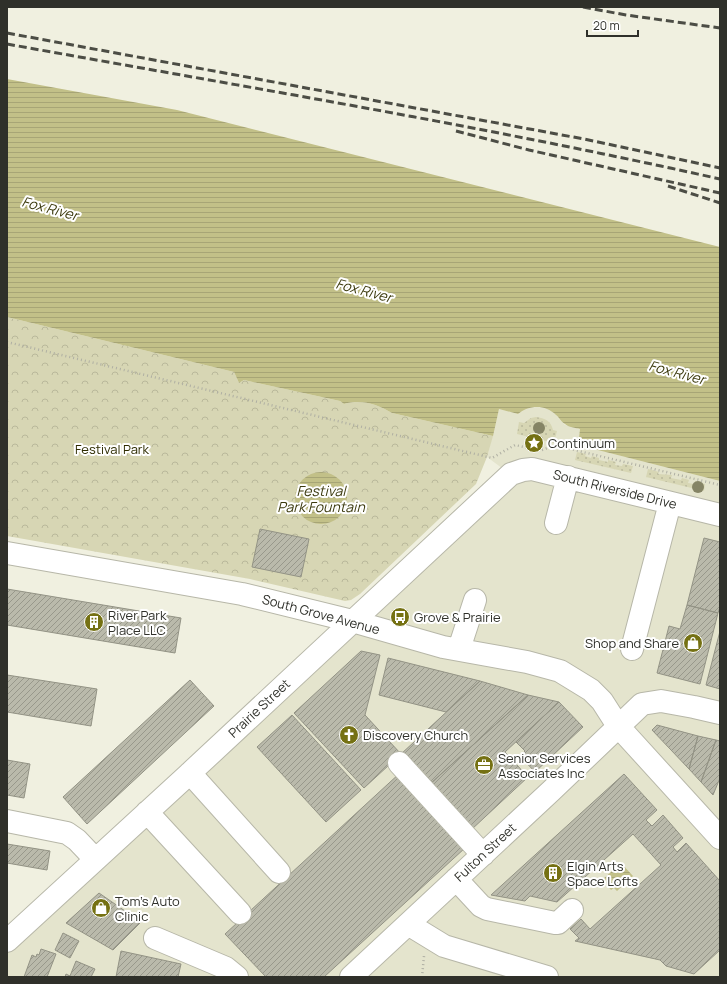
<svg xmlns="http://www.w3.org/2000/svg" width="727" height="984" viewBox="0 0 727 984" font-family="Manrope,sans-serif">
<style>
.built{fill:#e4e4cd}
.grass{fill:url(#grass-dots)}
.park{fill:url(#park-crowns)}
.water{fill:url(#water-rules)}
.building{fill:url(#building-hatch);stroke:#939385}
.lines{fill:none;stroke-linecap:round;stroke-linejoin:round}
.minor-casing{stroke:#b7b7a8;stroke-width:24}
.path{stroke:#afafa3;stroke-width:2.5;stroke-dasharray:1 3;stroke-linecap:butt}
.minor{stroke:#fff;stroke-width:22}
.rail{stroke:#4c4d45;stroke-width:3;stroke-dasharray:8 4;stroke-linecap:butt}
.tree{fill:#858465}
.labels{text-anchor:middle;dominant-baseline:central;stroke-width:4;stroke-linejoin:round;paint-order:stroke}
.poi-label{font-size:13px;fill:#2f302a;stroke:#fff;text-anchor:start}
.park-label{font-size:13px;fill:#2e2c00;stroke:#fff}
.street-label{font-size:13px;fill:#2f302a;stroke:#fff}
.water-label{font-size:14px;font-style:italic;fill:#3c3a0e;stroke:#fff}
</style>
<defs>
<pattern id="grass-dots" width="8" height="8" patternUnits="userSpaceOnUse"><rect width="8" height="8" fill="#d7d6b4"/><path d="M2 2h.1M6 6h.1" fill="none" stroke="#b9b89b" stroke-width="1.8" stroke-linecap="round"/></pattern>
<pattern id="park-crowns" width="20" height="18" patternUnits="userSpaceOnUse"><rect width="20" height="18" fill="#d7d6b4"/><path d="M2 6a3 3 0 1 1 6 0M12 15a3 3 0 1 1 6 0" fill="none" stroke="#b9b89b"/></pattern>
<pattern id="water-rules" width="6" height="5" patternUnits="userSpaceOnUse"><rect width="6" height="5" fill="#c2c088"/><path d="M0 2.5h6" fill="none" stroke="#a7a576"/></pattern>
<pattern id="building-hatch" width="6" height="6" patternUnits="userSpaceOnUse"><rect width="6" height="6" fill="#babaab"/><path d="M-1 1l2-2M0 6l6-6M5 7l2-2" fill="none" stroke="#98988b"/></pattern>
</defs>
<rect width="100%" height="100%" fill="#f0f0e0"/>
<path class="built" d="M540,406L547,408L553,412L565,425L580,429L578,445L720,481V977H7V941L510,474L487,457L499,409L518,414L524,410L532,407Z"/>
<path class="grass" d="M536,417C545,418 551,421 553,430L557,431L554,443L517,434L519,422L524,423L531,418Z
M577,452L586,454L585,456L591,458L592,456L599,458V460L608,462V460L616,462L615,465L622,466L623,464L633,466L631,473L575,460Z
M648,469L659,472L658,474L672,475L671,478L681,480L682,478L689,480L688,483L694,484L695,481L705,484L704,491L646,477Z"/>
<path class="park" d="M7,317L234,372L239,383L244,380L340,401L344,404C361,399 377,404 392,413L493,436L487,457L476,484L360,594L351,600L345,601L250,579L7,536Z"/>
<path class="water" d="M7,79L177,110L720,247V481L578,445L580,429C576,428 568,427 565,424C561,422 559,417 556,415C545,404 529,405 518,414L499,409L493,436L392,413C377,404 361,399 344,404L340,401L244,380L239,383L234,372L7,317Z
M295 498a26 26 0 1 1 52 0a26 26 0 1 1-52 0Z
M621,863L633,876L617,891L614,888L611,890L602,880Z"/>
<path class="building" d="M260,529L309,539L301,577L252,567Z
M704,538L720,542V607L718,613L687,605Z
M7,589L181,618L175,653L7,625Z
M687,605L718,613L700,684L657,673L669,626L680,629Z
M720,631V689L706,685Z
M361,651L380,655L365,715L401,754L364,788L294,713Z
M388,658L480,681L446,712L379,695Z
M7,675L97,689L91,726L7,712Z
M190,680L214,706L87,824L63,797Z
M480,681L528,695L429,785L401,754Z
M528,695L559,702L505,752L528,777L471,830L429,785Z
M559,702L583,727L535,772L520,756L525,751L516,742Z
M292,715L361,790L326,822L257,747Z
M657,725L698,736L689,769L652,730Z
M698,736L716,740L701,782L689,769Z
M716,740L720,741V778L713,795L701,782Z
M7,760L30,764L24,798L7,795Z
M401,772L465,848L324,977H266L225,934Z
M624,774L657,810L646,820L652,826L663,815L683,838L673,847L677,852L686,843L720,881V950L694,974L666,966L660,960L575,941L579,938L570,929L581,919L590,929L661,865L633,834L557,902L530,896L525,901L491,895Z
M7,844L50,851L47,870L7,863Z
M99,893L141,922L113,950L66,923Z
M63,933L79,941L70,958L55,950Z
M41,949L56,954L47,977H24L32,955L36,957L37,954L39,955Z
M121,951L181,964L178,977H116Z
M76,961L95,969L91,977H65L66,974L70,976Z"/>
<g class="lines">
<g class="minor-casing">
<path id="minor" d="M556,523L568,477
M7,553L242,594L352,621L443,647L527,662L560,671L591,690L602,701L618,726L720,838
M459,649L475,600
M632,649L670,503
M399,763L483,855
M190,773L279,872
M147,812L240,913
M7,821L67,833L77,840L95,859
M456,879L481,906L487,909L555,923H558L572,910
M408,924L444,946L547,977
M155,938L226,968L237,977
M7,941L190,773L511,474L523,470L532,469L720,515
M351,977L551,791L642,704L661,701L694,707L720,713"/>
</g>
<path class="path" d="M7,342L492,458L515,445L533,449
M542,450L550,447L558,446L720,485
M422,977L424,956"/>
<use href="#minor" class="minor"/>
<path class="rail" d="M583,7L626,15L720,28
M7,33L584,139L720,168
M7,44C245,87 484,126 720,179
M456,131L529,150L720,193
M668,186L720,203"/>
</g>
<g class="tree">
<circle cx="539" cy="428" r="6"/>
<circle cx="698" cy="487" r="6"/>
</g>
<defs>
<g id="sight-disc" transform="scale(1)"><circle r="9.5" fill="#757113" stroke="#fff"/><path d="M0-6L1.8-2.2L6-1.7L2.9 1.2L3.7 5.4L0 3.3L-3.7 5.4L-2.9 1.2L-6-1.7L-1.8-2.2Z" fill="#fff"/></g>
<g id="bus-disc" transform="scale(1)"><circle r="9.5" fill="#757113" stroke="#fff"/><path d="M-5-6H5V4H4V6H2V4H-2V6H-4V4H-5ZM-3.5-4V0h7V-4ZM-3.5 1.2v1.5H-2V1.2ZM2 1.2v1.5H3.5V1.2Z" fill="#fff"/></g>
<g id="building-disc" transform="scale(1)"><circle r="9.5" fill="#757113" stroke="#fff"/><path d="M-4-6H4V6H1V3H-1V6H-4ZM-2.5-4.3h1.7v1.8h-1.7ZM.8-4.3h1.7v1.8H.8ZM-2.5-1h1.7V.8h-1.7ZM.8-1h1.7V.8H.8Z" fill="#fff"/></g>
<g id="shop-disc" transform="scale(1)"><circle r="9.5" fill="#757113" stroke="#fff"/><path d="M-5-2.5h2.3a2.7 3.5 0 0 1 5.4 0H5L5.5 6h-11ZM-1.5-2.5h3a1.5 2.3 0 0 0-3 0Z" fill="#fff"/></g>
<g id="church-disc" transform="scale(1)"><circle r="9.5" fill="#757113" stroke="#fff"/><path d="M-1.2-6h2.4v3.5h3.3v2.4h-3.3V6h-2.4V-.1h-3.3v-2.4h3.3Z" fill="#fff"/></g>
<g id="office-disc" transform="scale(1)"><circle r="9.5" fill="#757113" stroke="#fff"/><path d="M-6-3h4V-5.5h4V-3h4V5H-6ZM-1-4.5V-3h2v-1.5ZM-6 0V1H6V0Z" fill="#fff"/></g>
</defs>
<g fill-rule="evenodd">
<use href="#sight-disc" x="534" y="443"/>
<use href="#bus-disc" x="400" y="617"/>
<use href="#building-disc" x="94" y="622"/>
<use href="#shop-disc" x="693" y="643"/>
<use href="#church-disc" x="349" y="735"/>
<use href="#office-disc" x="484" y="765"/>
<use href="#building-disc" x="553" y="873"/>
<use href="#shop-disc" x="101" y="908"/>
</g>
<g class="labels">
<g class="poi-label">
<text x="548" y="443">Continuum</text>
<text x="108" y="615">River Park<tspan x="108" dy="15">Place LLC</tspan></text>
<text x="414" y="617">Grove &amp; Prairie</text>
<text x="679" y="643" text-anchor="end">Shop and Share</text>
<text x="363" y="735">Discovery Church</text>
<text x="498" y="758">Senior Services<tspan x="498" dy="15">Associates Inc</tspan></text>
<text x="567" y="866">Elgin Arts<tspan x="567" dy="15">Space Lofts</tspan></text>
<text x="115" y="901">Tom's Auto<tspan x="115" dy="15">Clinic</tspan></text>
</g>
<g class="park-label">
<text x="112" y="449">Festival Park</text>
</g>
<g class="street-label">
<text transform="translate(615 489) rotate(14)">South Riverside Drive</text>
<text transform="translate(321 614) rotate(15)">South Grove Avenue</text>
<text transform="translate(259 708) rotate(-43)">Prairie Street</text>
<text transform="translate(485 852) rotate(-43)">Fulton Street</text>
</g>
<g class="water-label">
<text transform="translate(50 208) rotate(15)">Fox River</text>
<text transform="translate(364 290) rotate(15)">Fox River</text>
<text transform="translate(677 372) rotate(15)">Fox River</text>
<text x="321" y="490">Festival<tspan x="321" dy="16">Park Fountain</tspan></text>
</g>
</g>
<rect width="727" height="984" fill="none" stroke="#2f302a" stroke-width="16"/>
<path d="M587 30v6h51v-6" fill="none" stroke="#2f302a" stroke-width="2"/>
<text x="593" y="30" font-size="12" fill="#2f302a" stroke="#ffffff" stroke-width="3" paint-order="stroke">20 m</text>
</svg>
